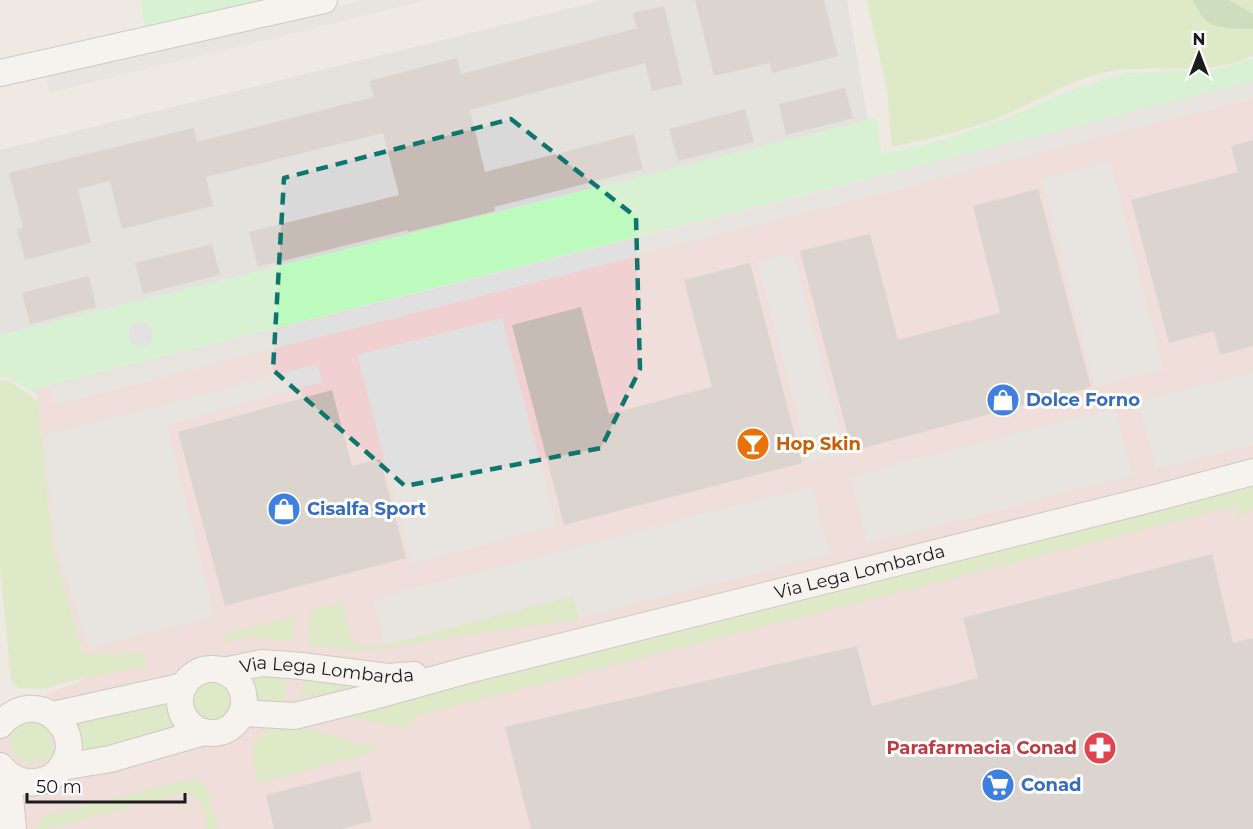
<svg xmlns="http://www.w3.org/2000/svg" width="1253" height="829" viewBox="0 0 1253 829" font-family="Montserrat,sans-serif">
<style>
.residential{fill:#dad9d9}
.commercial{fill:#f0d0d1}
.grass{fill:#cbeaa6}
.forest{fill:#a9ce95}
.park{fill:#bcfabe}
.parking{fill:#e0e0e0}
.plaza{fill:#d6d7e4}
.building{fill:#c6bbb5}
.lines{fill:none;stroke-linecap:round;stroke-linejoin:round}
.street-casing{stroke:#a3a3a3;stroke-width:28}
.street{stroke:#fff;stroke-width:26}
.marked{fill:none;stroke:#0f766e;stroke-width:4.5;stroke-dasharray:12 8;stroke-linejoin:round}
.labels{text-anchor:middle;dominant-baseline:central;stroke-width:6;stroke-linejoin:round;paint-order:stroke}
.shop-label{font-size:18px;font-weight:bold;fill:#366cbe;stroke:#fff;text-anchor:start}
.food-label{font-size:18px;font-weight:bold;fill:#c56008;stroke:#fff;text-anchor:start}
.street-label{font-size:18px;fill:#1c1c1c;stroke:#fff}
.health-label{font-size:18px;font-weight:bold;fill:#be3a42;stroke:#fff;text-anchor:end}
</style>
<rect width="100%" height="100%" fill="#eee9e2"/>
<path class="residential" d="M603,0H847L868,120L0,335V150Z"/>
<path class="commercial" d="M1253,83V829H0V710L15,707L90,677L147,665L142,653L83,654L52,545L38,401L35,389Z"/>
<path class="grass" d="M867,0H1193L1200,12L1244,30L1253,29V55C1217,75 1167,66 1127,69C1083,72 1042,99 1003,116C968,130 929,139 892,147L887,90Z
M1229,0H1253V14Z
M8,380L38,401L52,545L83,654L142,653L147,666L75,680L42,689L19,688L14,685L11,680L0,566V381Z
M1253,487V509L1238,518L1234,506L411,717L412,728L343,717Z
M573,596L579,619L445,638L368,651H352L308,644L310,611L341,603L352,642L361,646L385,645Z
M295,616L292,642C268,638 248,633 225,643L223,635Z
M253,672H286L284,701C262,702 240,701 253,672Z
M304,675L350,682V690L302,697Z
M189 700a24 24 0 1 1 48 0a24 24 0 1 1-48 0Z
M159,697L180,727L67,756L61,723Z
M47,720L55,757C46,759 36,764 27,762C12,760 4,741 15,729C22,722 38,722 47,720Z
M296,725L381,750L259,783C255,769 246,744 263,734C270,730 288,728 296,725Z
M191,779L201,782L207,787L218,829H206V817L200,801L185,792L47,829H35L39,822L45,816Z"/>
<path class="forest" d="M1193,0H1229L1253,14V29C1245,30 1217,28 1210,24C1202,19 1197,8 1193,0Z"/>
<path class="park" d="M140,0H263L145,28Z
M1253,59V81L35,389L36,394L6,376L0,377V335L876,118L882,154L940,141L1002,120L1077,88L1126,73L1214,70Z"/>
<path class="parking" d="M364,0H428L49,93L45,74Z
M1253,81V99L54,405L49,387Z
M1110,161L1164,369L1095,387L1041,178Z
M793,252L846,453L809,462L757,262Z
M502,318L557,526L412,564L357,355Z
M318,364L322,382L167,425L215,617L89,649L54,542L43,435Z
M1253,372V445L1156,470L1138,401Z
M1115,407L1133,476L868,544L850,476Z
M812,486L830,554L579,619L573,596L385,645L373,599Z"/>
<path class="plaza" d="M129 334a12 12 0 1 1 24 0a12 12 0 1 1-24 0Z"/>
<path class="building" d="M695,0H824L838,56L772,73L770,63L714,76Z
M664,6L683,84L652,91L645,63L470,110L485,172L634,134L643,169L494,207L495,211L463,219L408,232V230L258,267L249,232L399,195L383,133L206,177L213,206L122,229L110,181L78,189L91,243L25,260L17,229L23,228L9,173L194,128L197,142L374,97L369,81L457,58L461,74L637,28L633,13Z
M845,88L853,118L786,135L779,104Z
M745,109L754,142L678,161L669,129Z
M1253,140V346L1220,355L1214,331L1169,343L1131,200L1238,172L1231,146Z
M1038,189L1091,387L852,451L800,251L870,234L898,340L1000,313L973,206Z
M212,244L220,275L143,294L135,263Z
M750,263L802,463L564,525L512,325L581,307L609,414L712,387L684,280Z
M89,276L96,307L30,324L22,293Z
M332,390L352,466L380,459L406,558L225,606L178,432Z
M1212,554L1233,643L1253,638V829H531L505,727L857,646L872,706L978,678L963,618Z
M360,771L372,821L341,829H274L266,795Z"/>
<g class="lines">
<g class="street-casing">
<g id="street">
<path d="M0,73L324,0"/>
<circle cx="212" cy="701" r="32"/>
<path id="s1" d="M223,671L262,663L302,666L388,677L414,675"/>
<path id="s2" d="M242,713L295,716L367,698L468,670L1155,498L1253,472"/>
<path d="M53,715L184,686"/>
<path d="M0,725C37,682 90,734 60,769C54,777 46,781 36,782C21,784 9,777 0,766"/>
<path d="M62,767L110,759L204,732"/>
<path d="M8,775L13,829"/>
</g>
</g>
<use href="#street" class="street"/>
</g>
<path d="M0 0H1253V829H0ZM511,119L636,217L640,369L601,448L405,486L273,370L284,178Z" fill="#eee9e2" fill-opacity=".55" fill-rule="evenodd"/>
<path class="marked" d="M511,119L636,217L640,369L601,448L405,486L273,370L284,178Z"/>
<defs>
<g id="shop-disc" transform="scale(1.725)"><circle r="9.5" fill="#3f7fe0" stroke="#fff"/><path d="M-5-2.5h2.3a2.7 3.5 0 0 1 5.4 0H5L5.5 6h-11ZM-1.5-2.5h3a1.5 2.3 0 0 0-3 0Z" fill="#fff"/></g>
<g id="bar-disc" transform="scale(1.725)"><circle r="9.5" fill="#e8710a" stroke="#fff"/><path d="M-6-5H6L.8 .8V4.5H3.5V6h-7V4.5H-.8V.8Z" fill="#fff"/></g>
<g id="pharmacy-disc" transform="scale(1.725)"><circle r="9.5" fill="#e0444e" stroke="#fff"/><path d="M-2-6h4v4h4v4h-4v4h-4v-4h-4v-4h4Z" fill="#fff"/></g>
<g id="supermarket-disc" transform="scale(1.725)"><circle r="9.5" fill="#3f7fe0" stroke="#fff"/><path d="M-6-5.5h2.5l.6 2H6L4.5 2H-2.5L-4.4-4H-6ZM-1.5 3.2a1.3 1.3 0 1 0 .1 0ZM3 3.2a1.3 1.3 0 1 0 .1 0Z" fill="#fff"/></g>
</defs>
<g fill-rule="evenodd">
<use href="#shop-disc" x="1003" y="400"/>
<use href="#bar-disc" x="753" y="444"/>
<use href="#shop-disc" x="284" y="509"/>
<use href="#pharmacy-disc" x="1100" y="748"/>
<use href="#supermarket-disc" x="998" y="785"/>
</g>
<g class="labels">
<g class="shop-label">
<text x="1026" y="400">Dolce Forno</text>
<text x="307" y="509">Cisalfa Sport</text>
<text x="1021" y="785">Conad</text>
</g>
<g class="food-label">
<text x="776" y="444">Hop Skin</text>
</g>
<g class="street-label">
<text stroke="none"><textPath href="#s2" startOffset="636">Via Lega Lombarda</textPath></text>
<text stroke="none"><textPath href="#s1" startOffset="105">Via Lega Lombarda</textPath></text>
</g>
<g class="health-label">
<text x="1077" y="748">Parafarmacia Conad</text>
</g>
</g>
<g transform="translate(1199 54)" stroke="#ffffff" stroke-width="4.5" paint-order="stroke">
<path d="M0-4.5L10 22L0 15L-10 22Z" fill="#1c1c1c"/>
<text y="-9" font-size="16" font-weight="bold" text-anchor="middle" fill="#1c1c1c">N</text>
</g>
<path d="M27 793v9h158v-9" fill="none" stroke="#1c1c1c" stroke-width="3"/>
<text x="36" y="793" font-size="18" fill="#1c1c1c" stroke="#ffffff" stroke-width="4.5" paint-order="stroke">50 m</text>
</svg>
